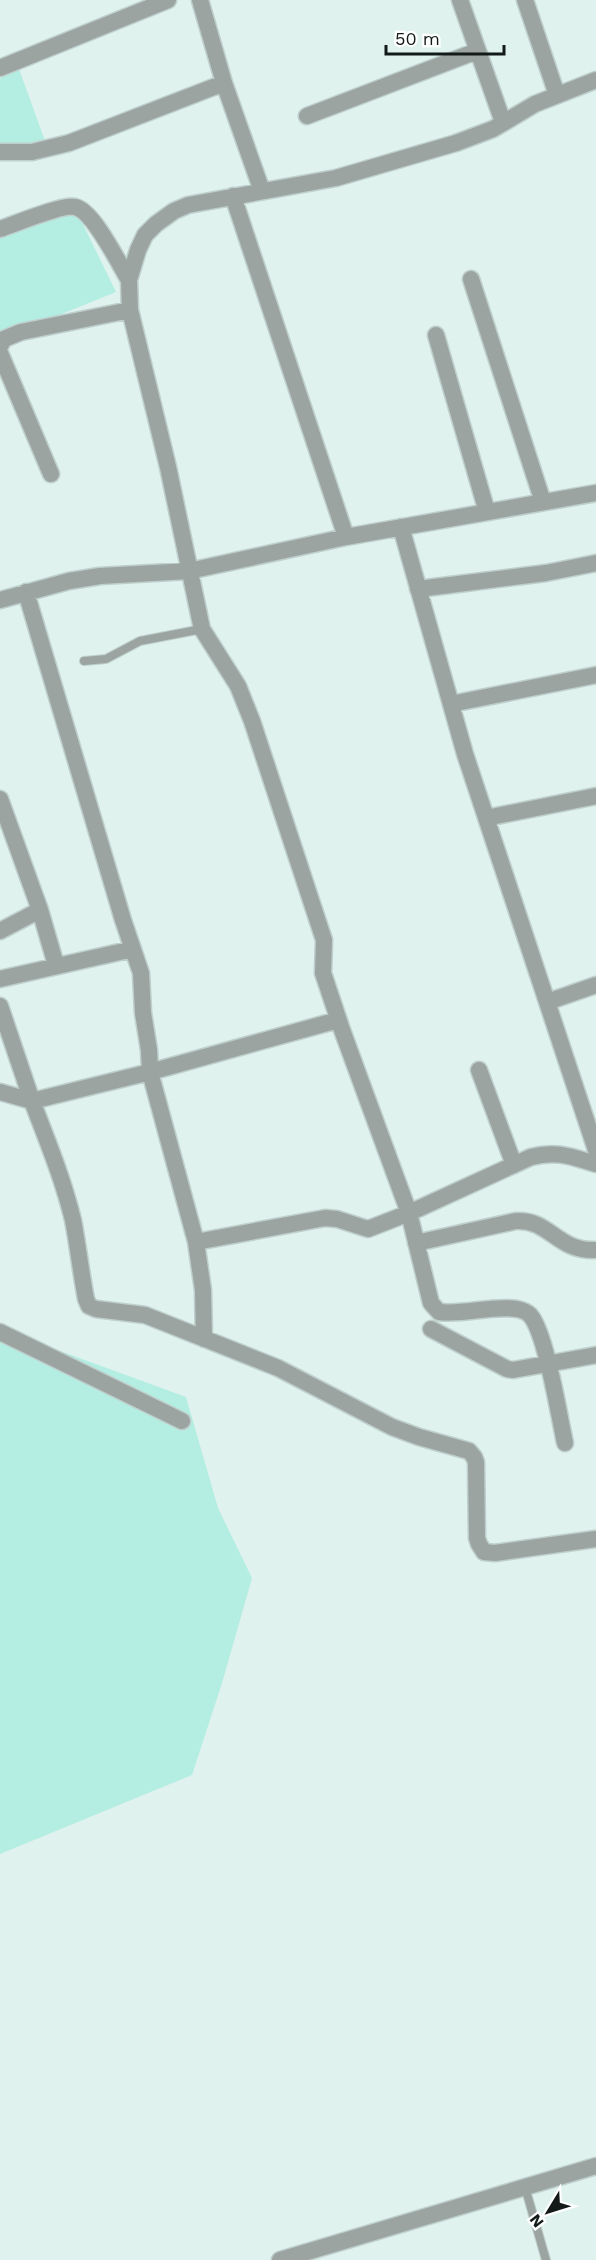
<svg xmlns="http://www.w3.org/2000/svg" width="596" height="2260" viewBox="0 0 596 2260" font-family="'Work Sans',sans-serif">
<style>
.green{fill:#b4ede2}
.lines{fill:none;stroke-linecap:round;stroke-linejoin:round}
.lane-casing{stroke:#becfcc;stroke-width:10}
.street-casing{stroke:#becfcc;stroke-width:19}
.lane{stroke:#9ca4a2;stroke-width:8}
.street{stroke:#9ca4a2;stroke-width:16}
</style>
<rect width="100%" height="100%" fill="#dff2ee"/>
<path class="green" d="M19,69L45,141L23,146L0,145V79L5,74Z
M75,208L116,292L0,339V236Z
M0,1329L186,1397L218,1508L252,1578L222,1683L192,1775L0,1854Z"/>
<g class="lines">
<g class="lane-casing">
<path id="lane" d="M84,661L106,659L140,641L202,629
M525,2187L546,2260"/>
</g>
<g class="street-casing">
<path id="street" d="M200,0L224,83L262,191
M460,0L503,122
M525,0L557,95
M0,68L168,0
M307,116L477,51
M0,152H32L69,143L224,83
M233,196L346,537
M0,229C15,224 63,204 75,207C93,210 119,264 129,280
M471,279L543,502
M436,335L487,512
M0,346L4,339L21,332L130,310
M0,353L51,474
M401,527L465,754L596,1150
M418,589L546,573L596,563
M26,592L123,920L141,973L143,1013L149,1050L150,1072L196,1242L203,1290L204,1339
M0,600L69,581L100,576L189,571L346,537L596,493
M451,704L596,675
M0,799L40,910L56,965
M486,818L596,796
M0,931L40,910
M0,979L133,949
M547,1002L596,985
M0,1006L32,1101L150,1072L338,1020
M479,1070L514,1165
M0,1092L32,1101C47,1140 63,1179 73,1220C78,1246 81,1273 86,1299L89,1306L96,1309L145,1315L278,1368L392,1427L419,1437L469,1451L474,1457L476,1462L477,1538L479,1544L484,1552L495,1553L596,1539
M196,1242L325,1218L337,1219L368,1229L409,1213L531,1157C556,1150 572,1157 596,1164
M416,1243L516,1221C550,1219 557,1252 596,1250
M431,1329L507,1369L513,1370L596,1355
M0,1332L182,1421
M565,1443C559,1416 546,1333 530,1315C526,1311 522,1310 517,1309C492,1305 465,1315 439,1312L431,1303L409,1213L342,1030L323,973L324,940L252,721L238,686L202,629L168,467L130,310L129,280L138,250L145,235L156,224L174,211L188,205L336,178L456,143L493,129L535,104L596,80
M280,2260L596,2166"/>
</g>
<use href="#lane" class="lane"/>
<use href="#street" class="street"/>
</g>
<g transform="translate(548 2212) rotate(232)" stroke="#ffffff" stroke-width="4.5" paint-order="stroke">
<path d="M0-4.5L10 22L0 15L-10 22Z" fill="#131a18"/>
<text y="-9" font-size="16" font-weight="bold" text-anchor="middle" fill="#131a18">N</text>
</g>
<path d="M386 45v9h118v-9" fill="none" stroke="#131a18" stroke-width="3"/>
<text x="395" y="45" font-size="18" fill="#131a18" stroke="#ffffff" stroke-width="4.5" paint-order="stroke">50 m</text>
</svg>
